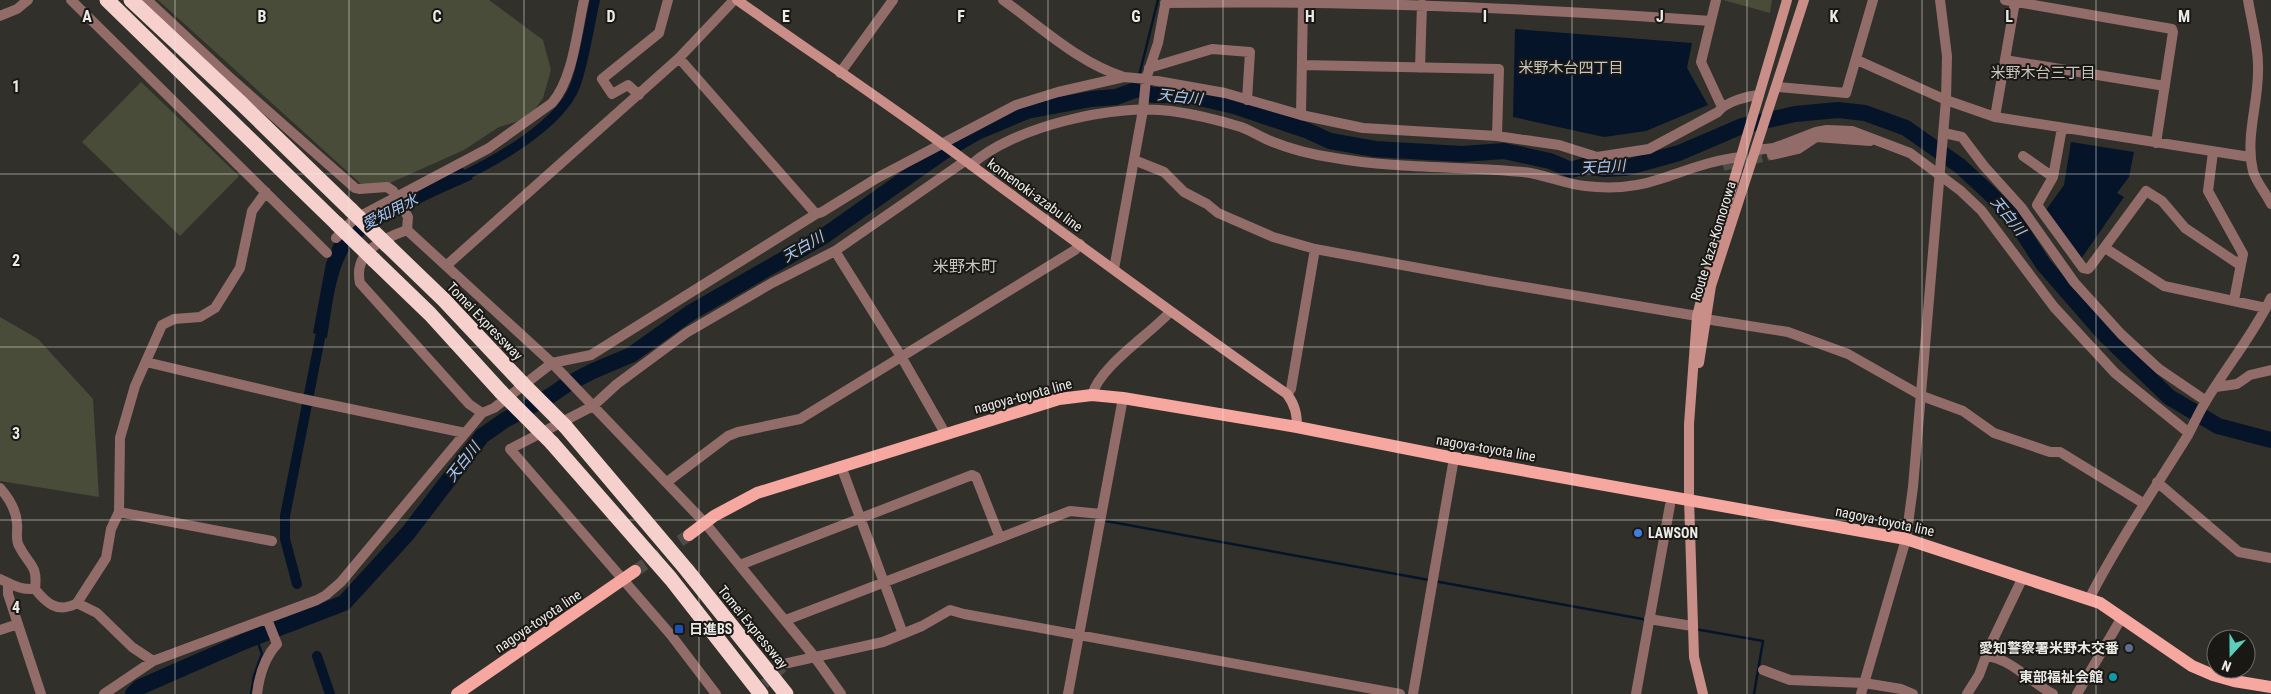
<svg xmlns="http://www.w3.org/2000/svg" width="2271" height="694" viewBox="0 0 2271 694" font-family="'Roboto Condensed','Noto Sans JP',sans-serif">
<style>
.green{fill:#494c39}
.water{fill:#06142a}
.lines{fill:none;stroke-linecap:round;stroke-linejoin:round}
.stream{stroke:#06142a;stroke-width:2.5}
.canal{stroke:#06142a;stroke-width:10}
.river{stroke:#06142a;stroke-width:16}
.minor-tunnel{stroke:#4e4c46;stroke-width:10;stroke-dasharray:10 5;stroke-linecap:butt}
.primary-tunnel{stroke:#4e4c46;stroke-width:12;stroke-dasharray:12 6;stroke-linecap:butt}
.minor{stroke:#926c69;stroke-width:10}
.tertiary{stroke:#926c69;stroke-width:10}
.secondary{stroke:#ca8e88;stroke-width:10}
.primary{stroke:#f5a7a0;stroke-width:12}
.motorway{stroke:#f6d0cc;stroke-width:15}
.motorway-bridge{stroke:#f6d0cc;stroke-width:15}
.grid{fill:none;stroke:#ebeae6;stroke-width:1;stroke-opacity:0.55}
.shop-dot{fill:#3f7fe0;stroke:#191815;stroke-width:2}
.transit-dot{fill:#1a4fb4;stroke:#191815;stroke-width:2}
.service-dot{fill:#5c6f8a;stroke:#191815;stroke-width:2}
.culture-dot{fill:#0f9aa8;stroke:#191815;stroke-width:2}
.labels{text-anchor:middle;dominant-baseline:central;stroke-width:4;stroke-linejoin:round;paint-order:stroke}
.street-label{font-size:14px;fill:#ebeae6;stroke:#191815}
.poi-label{font-size:14px;font-weight:bold;fill:#ebeae6;stroke:#191815;text-anchor:start}
.neighbourhood-label{font-size:15px;fill:#c8c6bf;stroke:#191815}
.water-label{font-size:15px;font-style:italic;fill:#a6c7f9;stroke:#191815}
.quarter-label{font-size:16px;fill:#c8c6bf;stroke:#191815}
.grid-label{font-size:16px;text-anchor:middle;font-weight:bold;fill:#ebeae6;stroke:#191815;stroke-width:4;stroke-linejoin:round;paint-order:stroke}
</style>
<rect width="100%" height="100%" fill="#32302a"/>
<path class="green" d="M158,0H489L543,40L551,70L543,98L529,118L499,127L464,150L370,192Z
M1723,0H1772L1770,13Z
M141,82L239,176L180,236L82,142Z
M0,317L38,339L93,399L99,497L0,481Z"/>
<path class="water" d="M1515,29L1692,43L1687,68L1708,105L1646,131L1604,137L1513,117Z
M2071,142L2134,152L2129,177L2117,193L2124,197L2081,259L2046,210L2064,185Z
M462,167L473,179C443,193 363,225 348,252C334,277 332,310 327,338L313,333L326,263L334,243L367,214Z"/>
<g class="lines">
<path class="stream" d="M1139,76L1158,0
M1138,89L1139,81
M1106,521L1429,580
M1434,581L1648,620
M1695,629L1763,641L1754,694
M251,694L254,676L262,654L256,637"/>
<path class="canal" d="M457,179C494,162 560,125 575,86C584,63 589,25 595,0
M297,584L285,539V516L323,323
M317,656L330,694"/>
<path class="river" d="M133,694L140,687L243,642L344,603L408,533L482,436L505,420L550,396L566,385L593,371L631,355L690,313L824,236L946,150L977,132L1027,111L1091,99L1116,97L1138,89L1152,95H1187L1234,106L1308,131L1330,141L1375,149L1463,154L1504,151L1550,161L1571,170L1584,166L1604,169L1625,168L1679,153L1742,126L1795,114L1838,110L1865,113L1906,128L1960,166L1987,191L2010,213L2043,264L2104,334L2169,397L2218,426L2271,440"/>
<path class="minor-tunnel" d="M1723,166L1771,155
M753,694L788,663"/>
<path class="primary-tunnel" d="M635,571L689,535"/>
<path class="minor" d="M71,0L327,253
M147,0L227,75L355,188L359,189L387,187L393,191L408,217L407,230L552,363L705,523
M1003,0C1041,27 1079,63 1124,77
M1716,0L1701,62L1722,107
M2005,0L2172,29L2173,32L2156,143
M2248,0C2252,24 2259,48 2258,72C2258,105 2245,138 2253,171C2256,182 2266,193 2271,204
M1165,3C1348,0 1529,8 1711,21
M0,16L17,9L28,0
M679,58L816,214
M1857,60L1946,100L1995,117L2250,157
M2005,60L2165,86
M1302,65L1499,69L1497,136
M1149,68L1212,49L1250,52L1247,100
M1420,68L1422,4
M840,73L893,0
M1777,87L1846,93L1873,0
M639,95L628,85L612,94L602,79L659,33L668,0
M1301,115L1303,2
M1995,117L2015,2
M2062,128L2053,177L2037,205L2083,268L2088,269L2090,267L2146,191L2162,201L2185,228L2240,265
M1944,133L1962,137L1984,166L2021,207L2074,282L2121,334L2159,369L2206,401
M1756,150L1774,148L1816,132L1827,130L1852,131L1910,153L1961,191L1981,210L2054,307L2115,373L2189,433
M2213,152L2208,191L2243,254L2234,300
M1772,155L1798,149L1816,137L1870,141
M2023,156L2053,177
M1134,160L1164,172L1184,192L1207,204L1218,213L1273,237L1315,249L1489,281L1697,316
M971,165C1012,127 1115,103 1171,111C1194,114 1218,120 1241,127C1252,131 1262,138 1273,142C1293,150 1314,155 1335,158C1397,169 1461,166 1523,172C1544,174 1564,184 1585,186C1610,189 1637,187 1660,179C1688,170 1712,160 1741,157
M407,230C382,239 353,252 360,283L469,404L482,413
M336,238L353,220L489,148L552,103C573,79 577,31 584,0
M2105,248L2164,286L2266,308
M835,251L902,358L945,433
M447,265L679,58L734,0
M1114,269L1143,110L1146,79L1158,43L1166,0
M1705,319L1788,332L1848,354L1922,396L1963,411L1994,433L2050,452H2060L2143,503
M146,362L298,398L465,433
M2216,387L2237,384L2250,375L2271,370
M1287,394L1291,389L1315,249
M1092,395C1100,366 1149,335 1170,312
M841,466L903,634
M667,482L728,436L738,432L800,419L1075,250L1080,244
M2157,482L2239,552L2271,558
M0,488C9,498 16,510 17,523C18,531 15,539 19,546C29,566 38,564 35,589C46,603 58,614 77,603L106,558L111,529L119,512L120,438L135,386L162,325L174,319L200,317L215,308L240,268L252,211L266,192
M119,512L272,541
M740,565L972,475L976,477L1000,538
M0,579C13,585 20,590 35,589
M8,584V594L41,694
M2089,599C2118,542 2154,490 2188,435C2194,424 2199,412 2206,401C2227,366 2253,335 2271,298
M77,603L97,613L132,647L153,661
M1649,619L1692,626
M786,620L1070,511L1101,514
M0,630L18,624
M1987,656C2011,659 2032,683 2053,694
M788,663L883,642L922,626L950,610L964,614L1400,694
M1763,670L1790,680L1864,683L1901,689L1913,694
M104,694L153,661L317,600L326,595L341,582L482,413L494,408L552,363L591,355L816,214L822,212L877,178L1016,105L1058,92L1124,77L1146,79L1225,93L1301,115L1363,128L1497,136L1559,145L1597,157L1649,149L1718,112C1725,102 1747,96 1759,95
M257,694C259,677 265,657 277,644L267,619
M716,694L671,635L510,449L593,406L617,384L686,333L772,283L835,251L965,161
M1068,694L1123,398
M1413,694L1454,458
M1636,694L1670,505
M1967,694L1979,675L1989,648L2023,577
M2077,694L2122,617"/>
<path class="tertiary" d="M705,523L814,656L841,694
M1861,694L1906,539L1913,487L1946,100L1947,56L1940,0"/>
<path class="secondary" d="M737,0C812,53 888,104 963,159C1070,238 1178,318 1287,394C1295,405 1297,414 1297,427
M1699,363L1711,286L1804,0
M1703,694L1694,657L1689,498V424L1697,316L1717,238L1787,0"/>
<path class="primary" d="M689,535L714,516L757,493L1059,399L1092,395L1123,398L1297,427L1454,458L1906,539L2100,603L2192,666L2213,675L2234,681L2271,687
M457,694L635,571"/>
<path class="motorway" d="M107,0L337,224
M131,0L242,104L351,210
M387,245L444,300L522,383
M374,260L430,314L501,392
M565,426L686,569L786,694
M552,443L671,579L761,694"/>
<path class="motorway-bridge" d="M351,210L387,245
M337,224L374,260
M522,383L565,426
M501,392L552,443"/>
</g>
<path class="grid" d="M175,0V694M349,0V694M524,0V694M699,0V694M873,0V694M1048,0V694M1223,0V694M1398,0V694M1572,0V694M1747,0V694M1922,0V694M2096,0V694M0,174H2271M0,347H2271M0,520H2271"/>
<circle class="shop-dot" cx="1638" cy="533" r="5"/>
<rect class="transit-dot" x="674" y="624" width="10" height="10" rx="2.5"/>
<circle class="service-dot" cx="2129" cy="648" r="5"/>
<circle class="culture-dot" cx="2113" cy="677" r="5"/>
<g class="labels">
<g class="street-label">
<text transform="translate(1035 195) rotate(36)">komenoki-azabu line</text>
<text transform="translate(1713 241) rotate(-73)">Route Yaza-Komorowa</text>
<text transform="translate(485 321) rotate(46)">Tomei Expressway</text>
<text transform="translate(1023 396) rotate(-15)">nagoya-toyota line</text>
<text transform="translate(1486 448) rotate(10)">nagoya-toyota line</text>
<text transform="translate(1885 521) rotate(12)">nagoya-toyota line</text>
<text transform="translate(538 621) rotate(-34)">nagoya-toyota line</text>
<text transform="translate(753 627) rotate(51)">Tomei Expressway</text>
</g>
<g class="poi-label">
<text x="1648" y="533">LAWSON</text>
<text x="689" y="629">日進BS</text>
<text x="2119" y="648" text-anchor="end">愛知警察署米野木交番</text>
<text x="2103" y="677" text-anchor="end">東部福祉会館</text>
</g>
<g class="neighbourhood-label">
<text x="1571" y="68">米野木台四丁目</text>
<text x="2043" y="73">米野木台三丁目</text>
</g>
<g class="water-label">
<text transform="translate(1180 97) rotate(6)">天白川</text>
<text transform="translate(1603 167) rotate(-4)">天白川</text>
<text transform="translate(390 212) rotate(-27)">愛知用水</text>
<text transform="translate(2008 216) rotate(51)">天白川</text>
<text transform="translate(803 247) rotate(-30)">天白川</text>
<text transform="translate(463 462) rotate(-52)">天白川</text>
</g>
<g class="quarter-label">
<text x="965" y="266">米野木町</text>
</g>
</g>
<g class="grid-label">
<text x="87" y="22">A</text>
<text x="262" y="22">B</text>
<text x="437" y="22">C</text>
<text x="611" y="22">D</text>
<text x="786" y="22">E</text>
<text x="961" y="22">F</text>
<text x="1136" y="22">G</text>
<text x="1310" y="22">H</text>
<text x="1485" y="22">I</text>
<text x="1660" y="22">J</text>
<text x="1834" y="22">K</text>
<text x="2009" y="22">L</text>
<text x="2184" y="22">M</text>
<text x="16" y="92">1</text>
<text x="16" y="266">2</text>
<text x="16" y="439">3</text>
<text x="16" y="613">4</text>
</g>
<g transform="translate(2231 654) rotate(201)"><circle r="24" fill="#191815" stroke="#6d6c69"/>
<path d="M0-4L9 19L0 12L-9 19Z" fill="#5bcebc"/>
<text y="-8" font-size="14" font-weight="bold" text-anchor="middle" fill="#ebeae6">N</text>
</g>
</svg>
